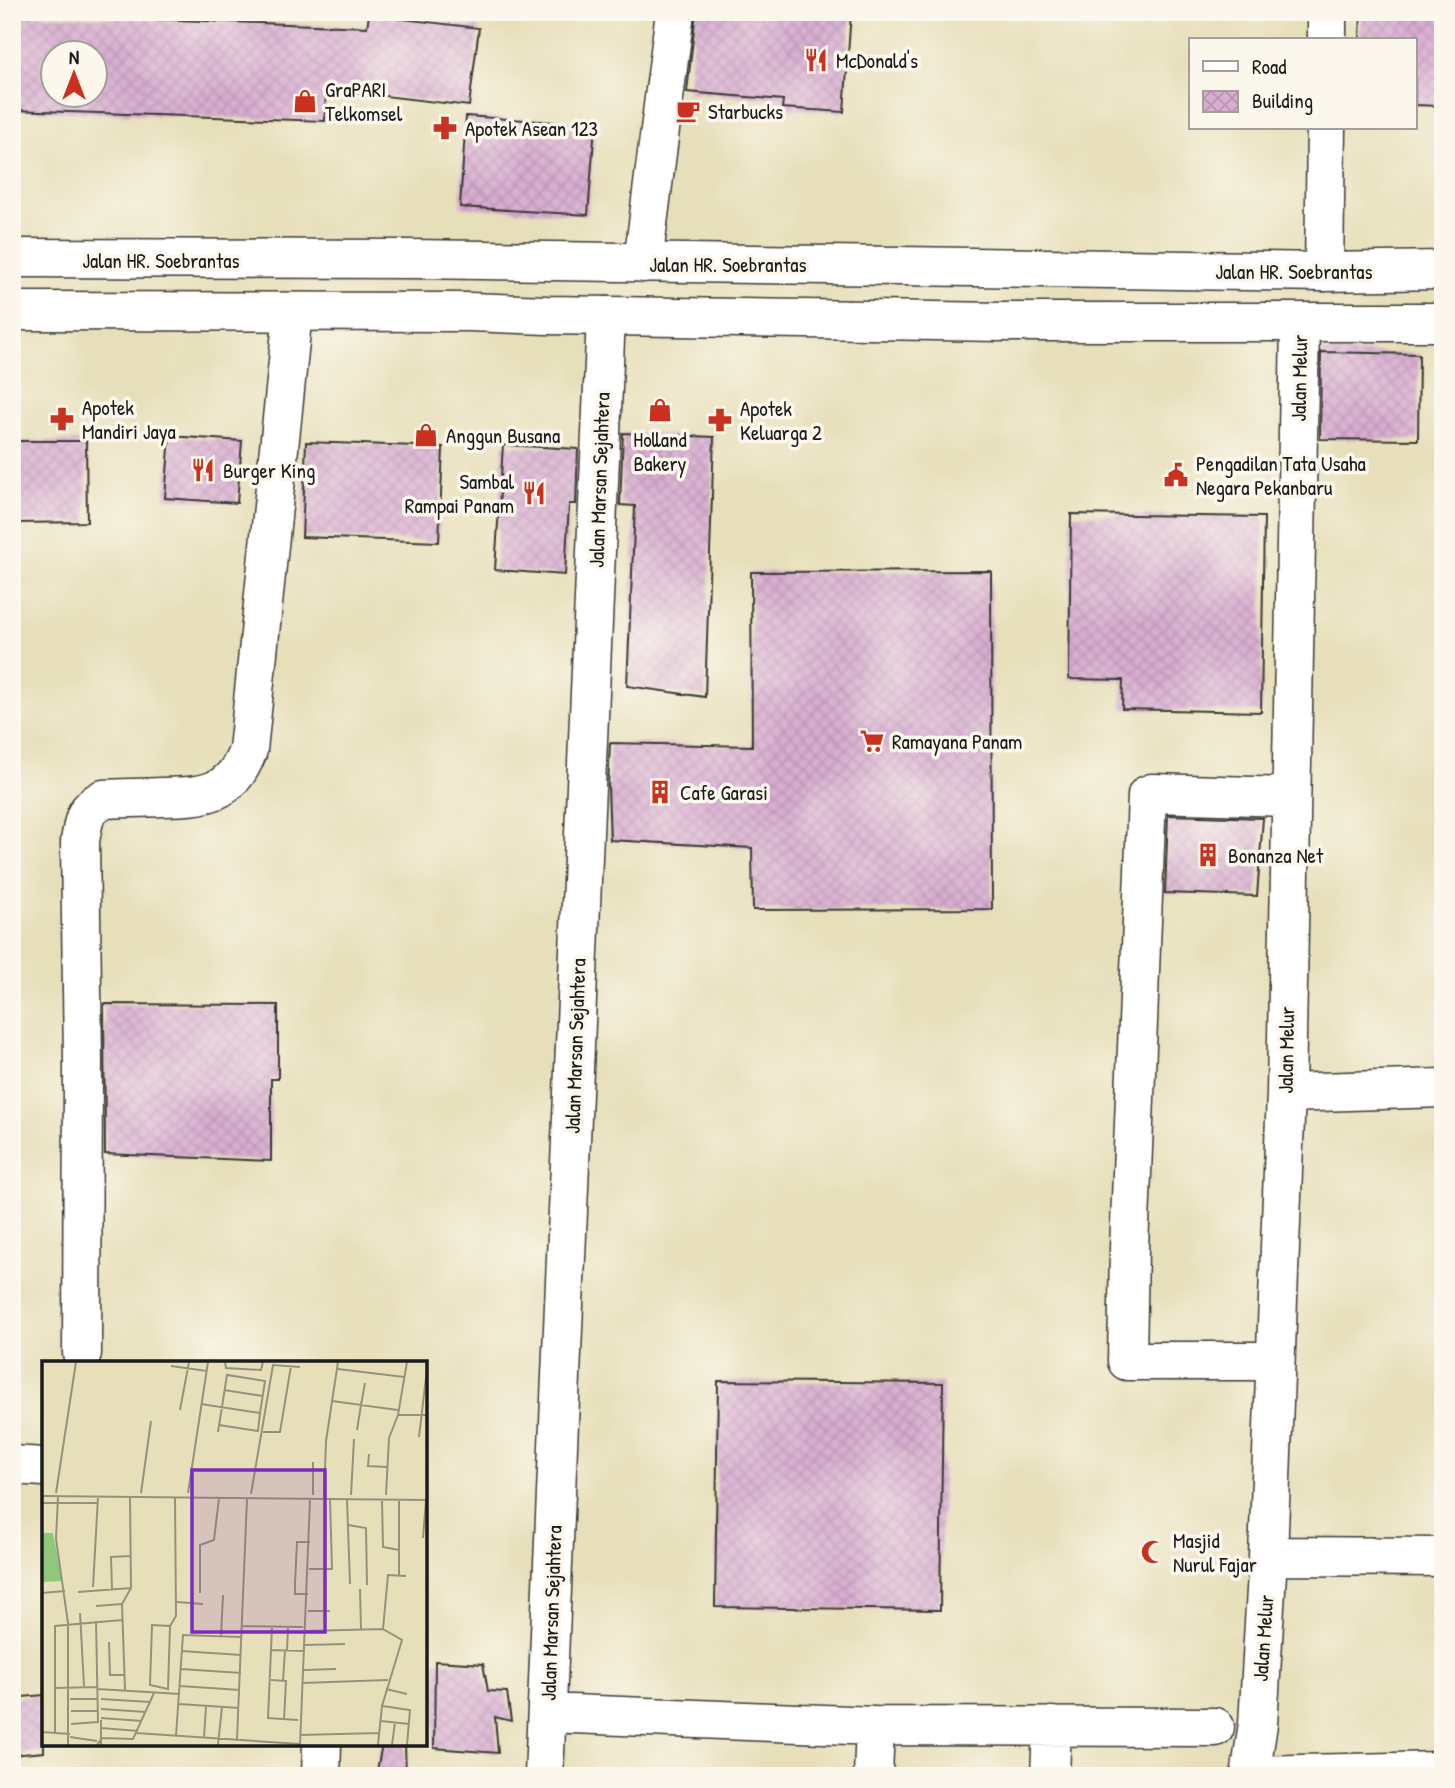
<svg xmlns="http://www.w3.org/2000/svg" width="1455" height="1788" viewBox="0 0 1455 1788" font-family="'Patrick Hand',sans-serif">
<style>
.building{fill:url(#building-cross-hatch);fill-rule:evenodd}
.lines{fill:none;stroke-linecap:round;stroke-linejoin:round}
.minor-casing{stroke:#3a3934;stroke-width:41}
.major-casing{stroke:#3a3934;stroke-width:41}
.minor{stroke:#fff;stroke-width:38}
.major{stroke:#fff;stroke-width:38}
.labels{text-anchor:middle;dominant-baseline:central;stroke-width:7;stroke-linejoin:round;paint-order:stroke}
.poi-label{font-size:21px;fill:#1c1c1c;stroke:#fbf7ec;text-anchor:start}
.street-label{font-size:21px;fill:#1c1c1c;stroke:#fbf7ec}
.inset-road{fill:none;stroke:#96917b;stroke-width:2}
.view{fill:#7b2cbf;fill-opacity:0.15;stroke:#7b2cbf;stroke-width:3.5}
.inset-edge{fill:none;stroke:#1c1c1c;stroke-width:3.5}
</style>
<defs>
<pattern id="building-cross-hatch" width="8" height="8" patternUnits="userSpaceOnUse" patternTransform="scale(1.75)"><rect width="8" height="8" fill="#d8add1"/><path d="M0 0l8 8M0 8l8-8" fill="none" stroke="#b994b3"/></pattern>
</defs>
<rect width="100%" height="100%" fill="#fbf7ec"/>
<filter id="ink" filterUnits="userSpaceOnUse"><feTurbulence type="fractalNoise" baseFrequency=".0143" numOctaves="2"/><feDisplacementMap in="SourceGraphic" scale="14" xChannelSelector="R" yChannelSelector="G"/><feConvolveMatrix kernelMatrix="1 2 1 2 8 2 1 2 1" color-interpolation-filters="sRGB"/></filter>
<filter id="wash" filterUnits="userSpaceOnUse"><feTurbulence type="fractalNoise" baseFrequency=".00686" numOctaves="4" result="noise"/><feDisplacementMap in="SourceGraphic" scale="28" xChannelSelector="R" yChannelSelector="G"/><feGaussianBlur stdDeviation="1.57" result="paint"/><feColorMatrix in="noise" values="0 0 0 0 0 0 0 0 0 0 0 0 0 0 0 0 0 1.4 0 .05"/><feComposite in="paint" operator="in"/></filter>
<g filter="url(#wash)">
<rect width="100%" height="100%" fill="#e7dfba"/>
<g id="blocks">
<path class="building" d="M696,12H851L844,112L782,108L783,100L687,92Z
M1361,12H1443L1441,106L1415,105V40H1360Z
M12,14L367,27L369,15L479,28L469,106L326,89L325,121L12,110ZM52,52H94V94H52Z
M466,116L595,125L588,215L460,207Z
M1321,352L1419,354L1418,440L1320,439Z
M623,433L714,437L705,697L627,686L635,506L620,505Z
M170,436L242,441L237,503L165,498Z
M14,441H86L87,522L15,523Z
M306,442L443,447L439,542L302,537Z
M503,445L578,449L576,504H569L565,575L495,570Z
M1071,514L1264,517L1261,712L1122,709L1123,680L1069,679Z
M991,571L992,909L753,910L752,848L610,840L608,787L610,743L752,746L751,572Z
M1168,815L1263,818L1257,896L1165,893Z
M104,1004L278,1005V1079H271V1161L105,1154Z
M718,1381L943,1383L940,1610L715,1607Z
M435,1661L483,1664L488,1691L507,1692L511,1721L495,1717L498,1753L434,1748Z
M44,1695V1752L12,1755V1698Z
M382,1744H405L406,1776H376Z"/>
</g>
</g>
<g filter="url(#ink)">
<use href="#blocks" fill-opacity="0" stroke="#3a3934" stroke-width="2"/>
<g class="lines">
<g class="minor-casing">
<path id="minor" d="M1327,40V12
M643,263L675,12
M1324,272L1326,128
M1286,1093L1443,1088
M82,1353L83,1062L80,841C84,820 83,810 103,799C123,798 143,798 162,797C206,796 232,795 248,750L293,312
M1275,1361H1127L1129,1249L1147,795L1152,793L1290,797
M12,1465L44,1467
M1268,1556L1443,1557
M547,1713L875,1726L1215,1727
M1250,1775L1443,1771
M321,1776L322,1744
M544,1776L606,316
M873,1776L875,1726
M1050,1776L1052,1726
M1250,1776L1258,1724L1268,1556L1286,1093L1300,324"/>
</g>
<g class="major-casing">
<path id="major" d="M12,258L411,259L1324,272L1443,270
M12,311L470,312L547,315L1002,322H1443"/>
</g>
<use href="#minor" class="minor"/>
<use href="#major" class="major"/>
</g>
</g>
<defs>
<g id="restaurant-bare" transform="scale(1.89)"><path d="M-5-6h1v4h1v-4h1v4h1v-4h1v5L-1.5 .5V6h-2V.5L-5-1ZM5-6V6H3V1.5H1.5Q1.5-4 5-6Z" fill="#c8321e" stroke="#fbf7ec" stroke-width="2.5" paint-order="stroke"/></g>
<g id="shop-bare" transform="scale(1.89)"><path d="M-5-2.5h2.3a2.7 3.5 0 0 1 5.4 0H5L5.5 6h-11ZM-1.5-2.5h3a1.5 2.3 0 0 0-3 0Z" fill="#c8321e" stroke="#fbf7ec" stroke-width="2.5" paint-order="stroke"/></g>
<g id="cafe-bare" transform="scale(1.89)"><path d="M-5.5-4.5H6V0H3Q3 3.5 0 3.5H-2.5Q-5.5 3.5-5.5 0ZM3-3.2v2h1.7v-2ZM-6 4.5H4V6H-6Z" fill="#c8321e" stroke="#fbf7ec" stroke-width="2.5" paint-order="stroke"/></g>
<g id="pharmacy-bare" transform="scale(1.89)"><path d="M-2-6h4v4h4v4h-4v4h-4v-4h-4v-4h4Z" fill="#c8321e" stroke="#fbf7ec" stroke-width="2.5" paint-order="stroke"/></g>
<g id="civic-bare" transform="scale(1.89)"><path d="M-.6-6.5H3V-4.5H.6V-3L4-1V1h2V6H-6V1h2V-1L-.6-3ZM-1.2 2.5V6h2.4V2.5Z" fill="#c8321e" stroke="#fbf7ec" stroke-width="2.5" paint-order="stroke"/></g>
<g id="supermarket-bare" transform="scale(1.89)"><path d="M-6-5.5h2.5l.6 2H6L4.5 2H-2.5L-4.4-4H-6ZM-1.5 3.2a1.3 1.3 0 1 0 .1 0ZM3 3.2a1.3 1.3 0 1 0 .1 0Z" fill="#c8321e" stroke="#fbf7ec" stroke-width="2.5" paint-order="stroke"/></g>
<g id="building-bare" transform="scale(1.89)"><path d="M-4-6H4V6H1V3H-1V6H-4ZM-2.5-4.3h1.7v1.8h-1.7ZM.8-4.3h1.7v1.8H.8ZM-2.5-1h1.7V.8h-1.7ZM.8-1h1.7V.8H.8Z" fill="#c8321e" stroke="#fbf7ec" stroke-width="2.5" paint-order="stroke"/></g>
<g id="mosque-bare" transform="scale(1.89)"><path d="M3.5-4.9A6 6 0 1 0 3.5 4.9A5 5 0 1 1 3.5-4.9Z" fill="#c8321e" stroke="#fbf7ec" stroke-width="2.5" paint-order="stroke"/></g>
</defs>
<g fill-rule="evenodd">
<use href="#restaurant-bare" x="816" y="60"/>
<use href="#shop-bare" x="305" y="101"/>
<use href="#cafe-bare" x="688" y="111"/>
<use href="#pharmacy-bare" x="445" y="128"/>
<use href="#shop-bare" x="660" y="410"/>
<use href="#pharmacy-bare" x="62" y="419"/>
<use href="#pharmacy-bare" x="720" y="420"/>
<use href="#shop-bare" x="426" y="435"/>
<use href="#restaurant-bare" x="203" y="470"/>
<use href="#civic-bare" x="1176" y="475"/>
<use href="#restaurant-bare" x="534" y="493"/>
<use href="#supermarket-bare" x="872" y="741"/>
<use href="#building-bare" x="660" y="792"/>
<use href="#building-bare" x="1208" y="855"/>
<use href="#mosque-bare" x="1153" y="1552"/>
</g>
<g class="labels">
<g class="poi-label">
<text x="836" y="60">McDonald's</text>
<text x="325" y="89">GraPARI<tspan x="325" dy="24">Telkomsel</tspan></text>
<text x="708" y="111">Starbucks</text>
<text x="465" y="128">Apotek Asean 123</text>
<text x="82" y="407">Apotek<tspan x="82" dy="24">Mandiri Jaya</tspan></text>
<text x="740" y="408">Apotek<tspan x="740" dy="24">Keluarga 2</tspan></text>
<text x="446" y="435">Anggun Busana</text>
<text x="660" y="439" text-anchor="middle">Holland<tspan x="660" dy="24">Bakery</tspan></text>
<text x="1196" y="463">Pengadilan Tata Usaha<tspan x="1196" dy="24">Negara Pekanbaru</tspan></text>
<text x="223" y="470">Burger King</text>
<text x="514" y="481" text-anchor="end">Sambal<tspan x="514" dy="24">Rampai Panam</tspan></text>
<text x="892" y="741">Ramayana Panam</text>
<text x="680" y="792">Cafe Garasi</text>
<text x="1228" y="855">Bonanza Net</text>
<text x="1173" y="1540">Masjid<tspan x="1173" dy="24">Nurul Fajar</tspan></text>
</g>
<g class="street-label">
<text x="161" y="260">Jalan HR. Soebrantas</text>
<text x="728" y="264">Jalan HR. Soebrantas</text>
<text x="1294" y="271">Jalan HR. Soebrantas</text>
<text transform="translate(1299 378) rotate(-89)">Jalan Melur</text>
<text transform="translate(599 480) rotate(-88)">Jalan Marsan Sejahtera</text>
<text transform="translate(575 1046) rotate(-88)">Jalan Marsan Sejahtera</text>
<text transform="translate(1286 1050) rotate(-89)">Jalan Melur</text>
<text transform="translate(551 1613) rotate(-88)">Jalan Marsan Sejahtera</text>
<text transform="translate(1263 1638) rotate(-86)">Jalan Melur</text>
</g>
</g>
<g transform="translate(42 1361)">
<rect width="385" height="385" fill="#e7dfba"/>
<path d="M0,172H11L20,220L0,221Z" fill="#8fc77b"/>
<path class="inset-road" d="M183,1L184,7L219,9L221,1M129,5L165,10M296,8L362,16M182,29L221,35M290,40L319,44L323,22M159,43L218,52L216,70L177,64M138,49L147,1M356,54H385M315,69L319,44L356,49M176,71L185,14L223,20L218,52M221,71H238L249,5M377,76L385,8M327,93L326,105L345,106M14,132L34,1M99,132L109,60M146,132L166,1M209,133L231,4L258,6M271,134V101M282,134L284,80L296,1M309,134L312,78M344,134L347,77L356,54L365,1M0,135L385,139M16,136L14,178L26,262V384M305,138L308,223M340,139L341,186L357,189M357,139V214M0,142H56M306,164L324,167L325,224M381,177L384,139M267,208H290L288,138M51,226L56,136M70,228L69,196L88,195M318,228L319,268M36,231L89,227M0,232L23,230M158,232V184L172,179L177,137M266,233H253V222L255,181H268M135,241L161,243M54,245L80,243M266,250H288M38,252L42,325M110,264L128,265L126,328L108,324ZM128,265L134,255L133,137M200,265L261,266M230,266L226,357L256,359M264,270L341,268M179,275L181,234M67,281L68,314H82M263,284L303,283M229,289L262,290M139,290L199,294M245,290L246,266M139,308L199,312M262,309L294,308M229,319L244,320L242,359M241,320L243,290M260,322L346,319M138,325L198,329M14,327L55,326M56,328L138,333M344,328L365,333M83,329L80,243L89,227L88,136M28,338H55M59,338L108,341M137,343L197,347M340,345L360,279L341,268L346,214L364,215M59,348L104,351M29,350H56M59,357L100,360M339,360L367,363M29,363L56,361L54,260M59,367L96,370M0,371L28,373M13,372V265L80,259M94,372L258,383M258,374L338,372M134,375L141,274L200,276M28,376L55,380M162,377L164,345M195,378L205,138M55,384L60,377L91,378L112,332M59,384V359M176,384L180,346M258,384L268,138M336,384L340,345L368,349L365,384M350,384L353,361"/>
<path class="view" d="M150,109H283V271H150Z"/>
<rect width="385" height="385" class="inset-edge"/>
</g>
<rect width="1455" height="1788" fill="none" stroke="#fbf7ec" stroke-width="42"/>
<rect x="1189" y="38" width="228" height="91" fill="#fbf7ec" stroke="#a29f99" stroke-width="2"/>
<rect x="1203" y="61" width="35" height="10" fill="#ffffff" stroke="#a29f99" stroke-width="2"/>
<text x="1252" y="74" font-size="21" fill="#1c1c1c">Road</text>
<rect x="1203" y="91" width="35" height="21" fill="url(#building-cross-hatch)" stroke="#a29f99" stroke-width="2"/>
<text x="1252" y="108" font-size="21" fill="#1c1c1c">Building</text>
<g transform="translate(74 74)"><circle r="33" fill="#fbf7ec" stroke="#a29f99" stroke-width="2"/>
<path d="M0-5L12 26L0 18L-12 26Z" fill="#c8321e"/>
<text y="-10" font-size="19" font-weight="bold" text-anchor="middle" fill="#1c1c1c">N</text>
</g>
</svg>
